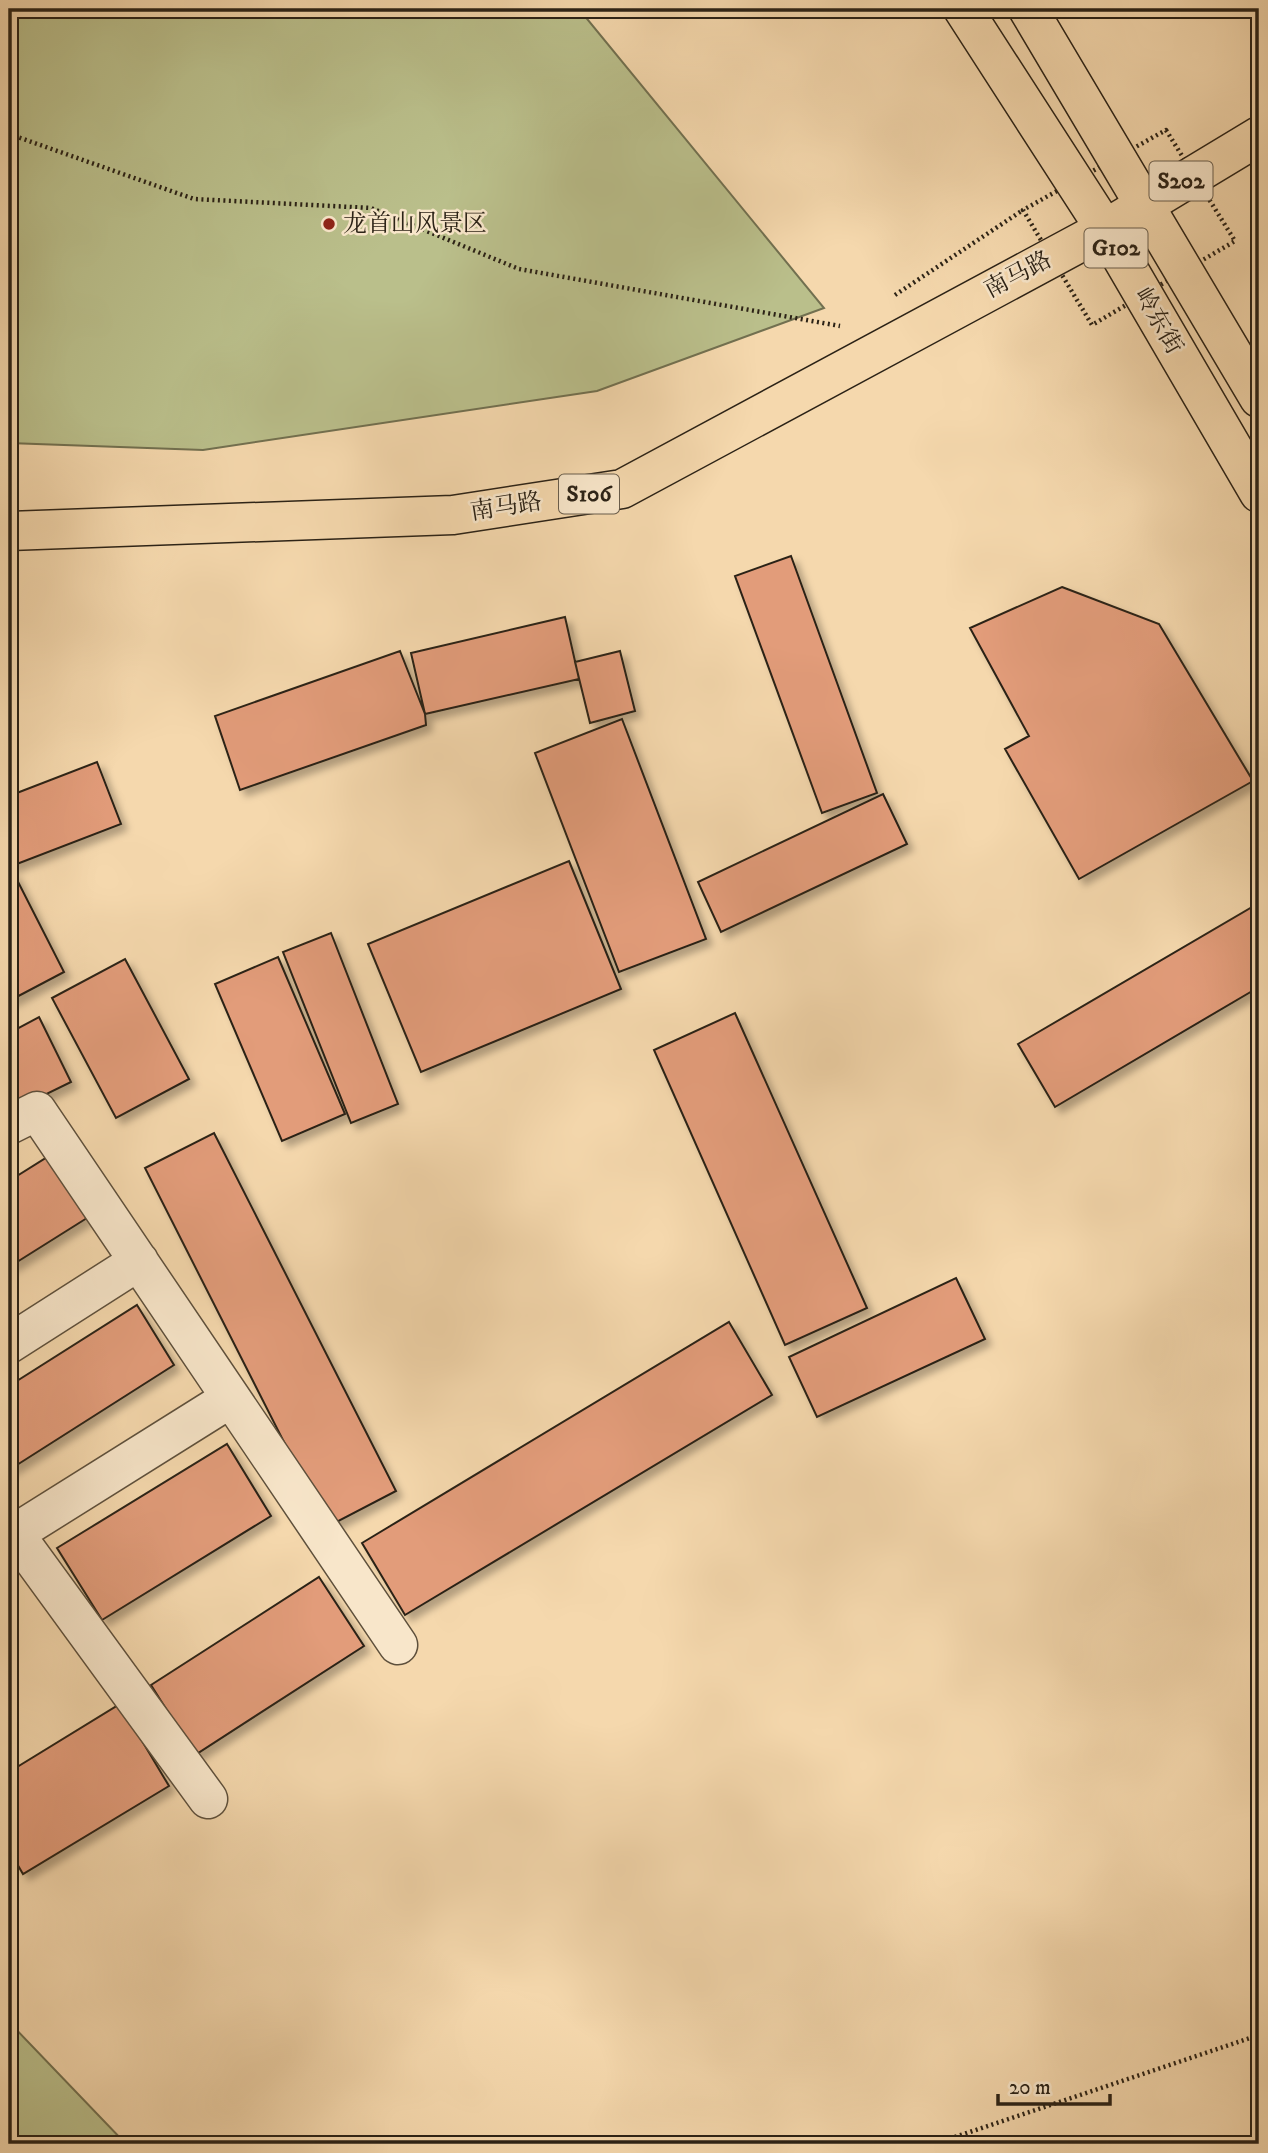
<svg xmlns="http://www.w3.org/2000/svg" width="1268" height="2153" viewBox="0 0 1268 2153" font-family="'IM FELL DW Pica','Noto Serif SC',serif">
<style>
.green{fill:#babf8b;stroke:#727050;stroke-width:2}
.building{fill:#e29c7a;stroke:#2b2216;stroke-width:2;filter:url(#shadow)}
.lines{fill:none;stroke-linecap:round;stroke-linejoin:round}
.minor-casing{stroke:#5e503c;stroke-width:41}
.primary-casing{stroke:#2b2216;stroke-width:41}
.trunk-casing{stroke:#2b2216;stroke-width:41}
.path{stroke:#2b2216;stroke-width:4.5;stroke-dasharray:2 3.5;stroke-linecap:butt}
.minor{stroke:#f8e6ca;stroke-width:38}
.primary{stroke:#f5d8ad;stroke-width:38}
.trunk{stroke:#f5d8ad;stroke-width:38}
.poi-dot{fill:#8f2418;stroke:#f8e6ca;stroke-width:2.5}
.labels{text-anchor:middle;dominant-baseline:central;stroke-width:5;stroke-linejoin:round;paint-order:stroke}
.shield{fill:#f8e6ca;stroke:#685d4c;stroke-width:2}
.shield-label{font-size:23px;font-weight:bold;fill:#2b2216}
.poi-label{font-size:24px;fill:#2b2216;stroke:#f8e6ca;text-anchor:start}
.street-label{font-size:24px;fill:#2b2216;stroke:#f8e6ca}
</style>
<defs>
<filter id="shadow"><feDropShadow dx="6" dy="6" stdDeviation="3.5" flood-color="#0004"/></filter>
</defs>
<rect width="100%" height="100%" fill="#f5d8ad"/>
<filter id="stains"><feTurbulence type="fractalNoise" baseFrequency=".00286" numOctaves="4"/><feColorMatrix values="0 0 0 0 .2 0 0 0 0 .09 0 0 0 0 .02 0 0 0 .5 -.17"/></filter>
<radialGradient id="worn" r=".72"><stop offset=".6" stop-color="#630" stop-opacity="0"/><stop offset="1" stop-color="#630" stop-opacity=".3"/></radialGradient>
<path class="green" d="M9,9H579L824,308L597,391L203,450L9,443Z
M9,2022L126,2144H9Z"/>
<path class="building" d="M791,556L877,793L822,813L735,576Z
M1062,587L1159,624L1253,781L1079,879L1005,749L1029,736L970,628Z
M565,617L579,679L425,714L411,653Z
M400,651L425,714L426,725L240,790L215,716Z
M620,651L635,711L590,723L575,662Z
M622,719L706,939L619,972L535,753Z
M97,762L121,824L9,867V796Z
M883,794L907,844L721,932L698,882Z
M569,861L621,989L421,1072L368,944Z
M13,872L64,972L9,1001V875Z
M1259,903V987L1055,1107L1018,1044Z
M331,933L398,1104L351,1123L283,952Z
M278,957L345,1114L282,1141L215,984Z
M125,959L189,1079L116,1118L52,998Z
M735,1013L867,1308L785,1345L654,1050Z
M39,1017L71,1082L16,1109L9,1094V1033Z
M214,1133L396,1491L327,1527L145,1168Z
M49,1156L87,1218L9,1267V1181Z
M956,1278L985,1339L817,1417L789,1357Z
M137,1305L174,1365L9,1470V1386Z
M729,1322L772,1395L405,1615L362,1543Z
M227,1444L271,1516L102,1620L57,1548Z
M319,1577L364,1646L195,1755L151,1685Z
M120,1704L169,1786L23,1874L9,1850V1772Z"/>
<g class="lines">
<g class="minor-casing">
<path id="minor" d="M9,1125L37,1111L398,1645
M9,1344L139,1261
M9,1526L208,1799
M9,1537L231,1398"/>
</g>
<g class="primary-casing">
<path id="primary" d="M9,531L453,515L622,489L1105,229L1259,136"/>
</g>
<g class="trunk-casing">
<path id="trunk" d="M963,9L1105,229L1259,493
M1028,9L1259,398"/>
</g>
<path class="path" d="M1166,130L1235,241L1092,325L1023,210Z
M9,134L194,199L371,208L519,269L840,326
M895,295L1023,210
M934,2144L1259,2035"/>
<use href="#minor" class="minor"/>
<use href="#primary" class="primary"/>
<use href="#trunk" class="trunk"/>
</g>
<circle class="poi-dot" cx="329" cy="224" r="7"/>
<g class="labels">
<g class="shield">
<rect x="1149.5" y="161.5" width="63" height="39" rx="5"/>
<rect x="1084.5" y="228.5" width="63" height="39" rx="5"/>
<rect x="559" y="474.5" width="60" height="39" rx="5"/>
</g>
<g class="shield-label">
<text x="1181" y="181">S202</text>
<text x="1116" y="248">G102</text>
<text x="589" y="494">S106</text>
</g>
<g class="poi-label">
<text x="343" y="224">龙首山风景区</text>
</g>
<g class="street-label">
<text transform="translate(1018 275) rotate(-28)">南马路</text>
<text transform="translate(1158 321) rotate(60)">岭东街</text>
<text transform="translate(506 507) rotate(-9)">南马路</text>
</g>
</g>
<rect width="1268" height="2153" fill="none" stroke="#f5d8ad" stroke-width="35"/>
<rect x="10" y="10" width="1247" height="2132" fill="none" stroke="#2b2216" stroke-width="3.5"/>
<rect x="18" y="18" width="1233" height="2118" fill="none" stroke="#2b2216" stroke-width="2"/>
<path d="M998 2094v10h112v-10" fill="none" stroke="#2b2216" stroke-width="3.5"/>
<text x="1009" y="2094" font-size="21" fill="#2b2216" stroke="#f8e6ca" stroke-width="5" paint-order="stroke">20 m</text>
<rect width="100%" height="100%" filter="url(#stains)"/>
<rect width="100%" height="100%" fill="url(#worn)"/>
</svg>
